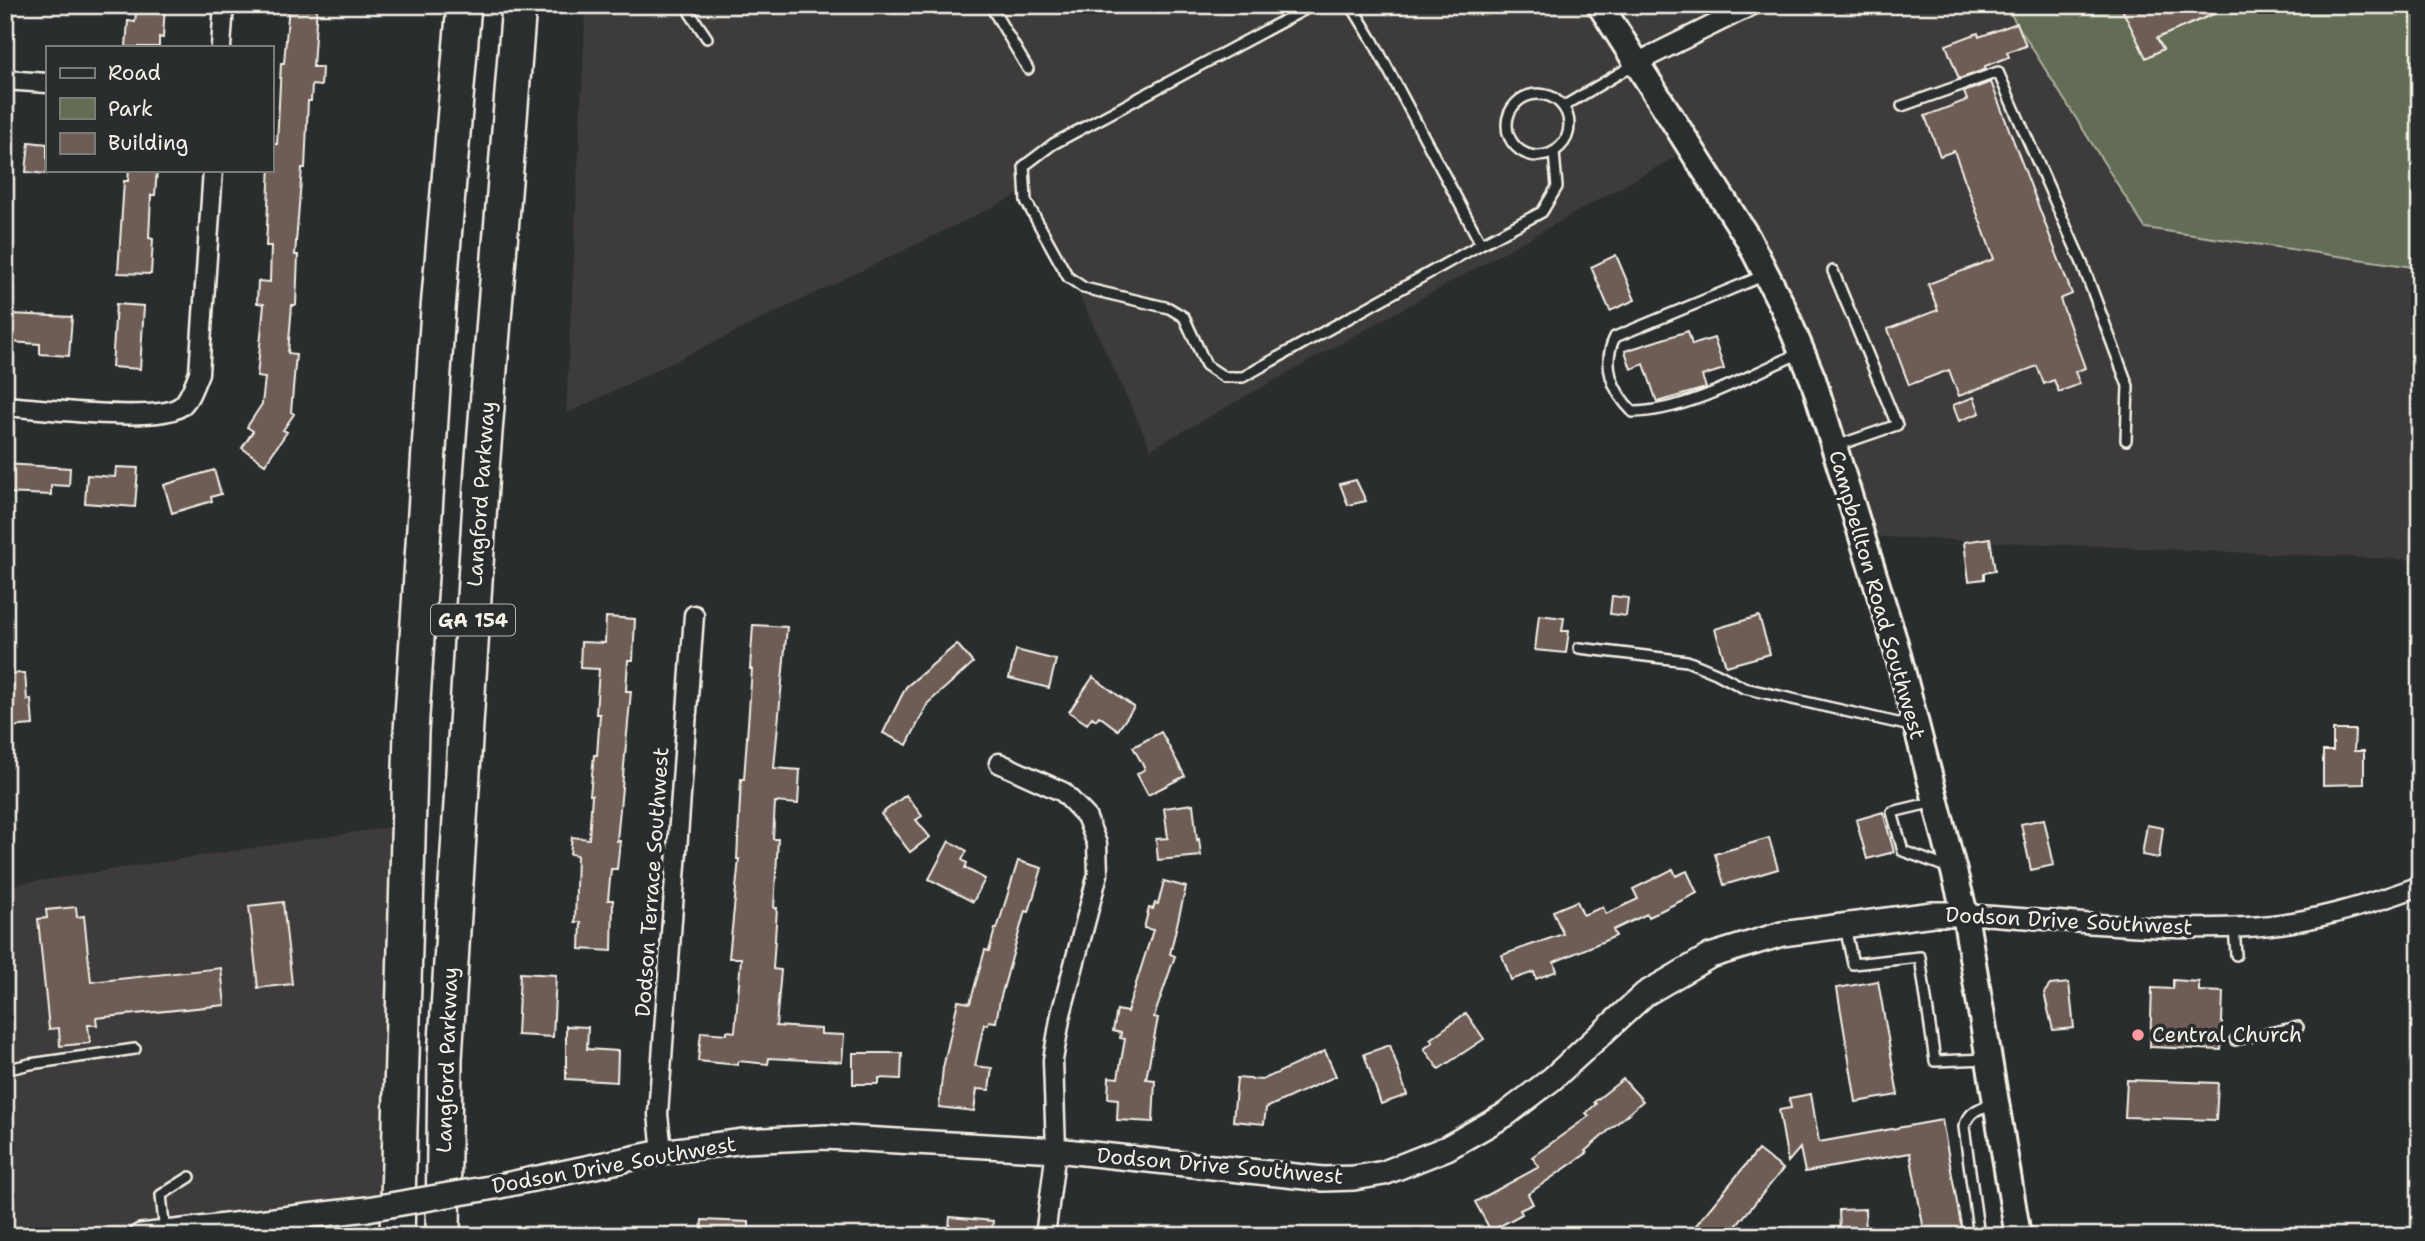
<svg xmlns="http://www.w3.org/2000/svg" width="2425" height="1241" viewBox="0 0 2425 1241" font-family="'Shantell Sans',sans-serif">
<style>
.built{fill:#3e3b3a}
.green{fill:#636d54;stroke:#acaf9e;stroke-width:2}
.building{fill:#6e5d57;stroke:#f4f1e8;stroke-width:2}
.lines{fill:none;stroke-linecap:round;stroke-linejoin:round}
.service-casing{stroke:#f4f1e8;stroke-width:14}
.minor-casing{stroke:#f4f1e8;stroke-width:23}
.tertiary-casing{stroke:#f4f1e8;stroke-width:28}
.secondary-casing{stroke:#f4f1e8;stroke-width:30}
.motorway-casing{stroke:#f4f1e8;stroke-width:38}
.service{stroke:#2a2d2e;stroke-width:9}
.minor{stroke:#2a2d2e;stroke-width:18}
.tertiary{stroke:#2a2d2e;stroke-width:23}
.secondary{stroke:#2a2d2e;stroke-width:24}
.motorway{stroke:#2a2d2e;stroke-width:33}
.tertiary-bridge-casing{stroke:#f4f1e8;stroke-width:28;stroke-linecap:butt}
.tertiary-bridge{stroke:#2a2d2e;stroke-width:23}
.poi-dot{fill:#ff9aa2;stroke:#2a2d2e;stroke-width:2.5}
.labels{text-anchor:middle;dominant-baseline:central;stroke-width:7;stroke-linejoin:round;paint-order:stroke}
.shield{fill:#2a2d2e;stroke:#b7b6b0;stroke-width:2}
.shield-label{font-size:19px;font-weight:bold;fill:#f4f1e8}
.street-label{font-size:21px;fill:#f4f1e8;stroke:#2a2d2e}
.poi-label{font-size:21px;fill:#f4f1e8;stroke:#2a2d2e;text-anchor:start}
</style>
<rect width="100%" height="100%" fill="#2a2d2e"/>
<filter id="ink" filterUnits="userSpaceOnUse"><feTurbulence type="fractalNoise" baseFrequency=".0143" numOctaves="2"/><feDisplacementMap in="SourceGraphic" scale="14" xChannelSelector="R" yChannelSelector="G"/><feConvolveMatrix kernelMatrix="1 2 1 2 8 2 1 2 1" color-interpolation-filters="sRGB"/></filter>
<g filter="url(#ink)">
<path class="built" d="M586,5H2005L2145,228L2420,268V560L1862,536L1789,294L1702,142L1151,449L1030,189L566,414Z
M402,825L378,1216L203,1236H5V886Z"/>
<path class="green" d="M2005,5H2420V268L2145,228Z"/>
<path class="building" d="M137,5H165L163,38L159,37V47H126L128,21L135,22Z
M289,5H317L313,67H322L321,86L312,85L311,101H308L305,168H302L295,255H298L296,305H292L288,353L296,354L291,412L294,414L283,430L287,432L265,464L242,448L253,431L247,427L262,404L265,378L257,377L264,304L257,303L258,281L270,282L271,246H266L271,144H277L281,63H284Z
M2120,5H2235L2157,38L2163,49L2146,58Z
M2017,23L2026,46L2007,52L2009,57L1985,66L1986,69L1959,79L1946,45L1978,33L1979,37Z
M1991,82L2072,294L2060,299L2085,368L2075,372L2080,384L2059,392L2054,380L2044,384L2037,366L1959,396L1949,370L1909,385L1888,329L1938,310L1928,284L1994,259L1954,151L1940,156L1925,116L1967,100L1964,92Z
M29,142L47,144V174L26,172Z
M129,170H157L155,195H151L149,238L153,239L151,274L118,273L124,181H128Z
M1616,255L1635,300L1610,311L1591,267Z
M116,304L144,306L140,369L112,367Z
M11,314L72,317L69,356L40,354V344L10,342Z
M1688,331L1692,345L1714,338L1724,369L1702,376L1706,388L1657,402L1644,364L1631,369L1625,351Z
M1974,397L1980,413L1959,421L1953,405Z
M5,464L70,468L69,486L51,485V495L5,493Z
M116,467L138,468L135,507L85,503L87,475L115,477Z
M214,470L221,494L211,497L212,501L172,513L164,485Z
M1356,480L1366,501L1348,505L1340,484Z
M1990,538L1995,571L1984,573V579L1969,581L1964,542Z
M1612,596L1628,598L1626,616L1610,614Z
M1539,615L1564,618L1562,631H1569L1566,653L1535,650Z
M1759,616L1770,654L1726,666L1715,629Z
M606,617L635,619L633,660H628L626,691H631L617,841H620L617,869H611L608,900H613L612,951L580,949L581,922H575L577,855L570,854L572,837L589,839L592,795H590L594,755H597L600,714H596L599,669L580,668L581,642L605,643Z
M753,625L787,627L774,768L800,770L798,804L775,802L773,839H778L774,908H777L773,969L781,970L776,1026L821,1029V1034L844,1035L842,1062L769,1058L768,1064L738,1061V1065L698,1061L701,1032L727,1034V1031L735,1032L741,958H729L739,859H737L741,779H744L752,669H750Z
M957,644L973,663L928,703L907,745L883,733L906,687Z
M1016,650L1056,660L1049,688L1009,678Z
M25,673L27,700L31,699L33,725L8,727L5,674Z
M1093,677L1134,707L1118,730L1099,716L1096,720L1092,717L1087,724L1069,712Z
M2333,730H2355L2354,751H2364V784L2323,785V751H2333Z
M1161,732L1185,776L1148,795L1137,774L1145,769L1133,747Z
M906,795L922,816L916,820L930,837L910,852L881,814Z
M1193,804L1197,840L1199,839L1201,856L1158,860L1156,839L1168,838L1164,808Z
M1883,812L1894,852L1867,859L1856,820Z
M2044,819L2054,865L2031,870L2021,824Z
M2147,825L2163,828L2159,858L2142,855Z
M1769,838L1778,869L1724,885L1715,854Z
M949,841L967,851L962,860L967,863L965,868L985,879L973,902L929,879Z
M1018,861L1042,868L1029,912L1025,911L1000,1000L996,1022L989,1021L988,1025L984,1024L975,1066L992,1068L989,1090L977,1089L974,1111L939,1107L943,1068L958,1001L970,1003L985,950L989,951L995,929H997Z
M1673,869L1676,876L1687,871L1697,893L1648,917L1647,914L1613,930L1616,936L1554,962L1557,971L1536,979L1534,972L1511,980L1502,955L1563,934L1553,911L1577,901L1583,915L1603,907L1606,914L1638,899L1633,889Z
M1164,881L1186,887L1170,954L1175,956L1154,1017L1158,1018L1146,1079L1155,1080L1153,1122L1117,1120L1118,1099L1108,1098L1109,1077L1118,1078L1125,1039L1120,1038L1121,1033L1113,1031L1117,1010L1127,1012L1153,930L1144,928L1149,908L1153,909L1155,903L1158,904Z
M283,902L292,984L258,988L249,906Z
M76,907L77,917L84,916L91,982L221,968L225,1005L96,1018L97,1025H88L90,1043L60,1046L59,1028L49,1029L38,919L47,918L46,910Z
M520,973L556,975L553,1037L517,1035Z
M2173,980L2199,982V991L2223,992L2221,1050L2150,1047L2152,988L2173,989Z
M1878,981L1898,1095L1856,1102L1837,988Z
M2069,983L2074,1028L2053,1030L2044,993L2050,985Z
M1466,1013L1484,1039L1439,1069L1424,1049L1433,1042L1430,1039Z
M566,1026L588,1027L587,1049L618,1051L617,1082L566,1079Z
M1390,1045L1407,1095L1381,1104L1364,1054Z
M1325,1051L1336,1076L1266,1108L1264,1124L1233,1121L1237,1078L1262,1080Z
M853,1053H902L901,1079L879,1078V1084H853Z
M1623,1079L1643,1101L1585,1151L1587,1153L1528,1194L1533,1204L1520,1210L1522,1214L1491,1231L1475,1202L1539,1167L1532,1157L1589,1116L1586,1113L1596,1104L1594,1102Z
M2127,1080L2218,1083L2216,1120L2125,1117Z
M1811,1094L1819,1142L1942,1120L1963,1236H1925L1910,1153L1805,1172L1800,1148L1788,1162L1779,1110L1791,1108L1789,1098Z
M1758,1150L1783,1169L1728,1236H1687Z
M1865,1209L1866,1235L1840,1236L1839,1210Z
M950,1217L993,1221L991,1236H948Z
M702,1220L749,1222V1236H701Z"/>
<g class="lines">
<g class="service-casing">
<path id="service" d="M691,5L690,13L707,38
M990,5L1028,69
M1313,5L1053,144L1024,166L1026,201L1068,277L1084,288L1169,308L1184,317L1206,365L1224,377H1243L1481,244L1542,212L1557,187L1554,152
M1351,5L1373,41L1481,244
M1507 125a31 31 0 1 1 62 0a31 31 0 1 1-62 0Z
M1564,106L1635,64
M1902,106L1998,72L2082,263L2128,386L2126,440
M1833,271L1897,425L1836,446
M1765,275L1615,337C1601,365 1613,392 1633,412C1689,411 1749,375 1800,353
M1579,648L1687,661L1716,673L1744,688L1915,727
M1934,802L1892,812L1903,851L1949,868
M1845,927L1853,964L1920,957L1935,1061L1988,1059
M2234,927L2236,955
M2235,1040L2298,1027
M5,1070L30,1064L135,1049
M165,1233L161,1195L190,1177
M1979,1236L1964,1127C1970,1110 1979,1108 1995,1104"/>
</g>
<g class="minor-casing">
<path id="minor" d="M221,47L224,5
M1636,63L1753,5
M5,80L47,83
M5,406C38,408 159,424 181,406C190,399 194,384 199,373L213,170
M999,763L1063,792L1086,816L1097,844L1098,874L1061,1014L1053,1060L1056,1150L1045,1236
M1965,914C2057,920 2156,932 2248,927C2307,924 2365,906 2420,886
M662,1152L658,1114L694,615"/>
</g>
<g class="tertiary-casing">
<path id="tertiary" d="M495,1187L662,1152L744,1141L826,1137L1056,1150L1323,1179L1354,1178L1384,1173L1447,1148L1505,1115L1552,1079L1645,994L1710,956L1782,934L1933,914H1965
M141,1236L367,1209"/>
</g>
<g class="secondary-casing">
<path id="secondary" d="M1600,5L1747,237L1783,307L1813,379L1895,643L1965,914L2018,1236"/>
</g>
<g class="motorway-casing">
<path id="motorway" d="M397,1236L411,732L438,309L464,5
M443,1236L445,1058L482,470L519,5"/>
</g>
<use href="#service" class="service"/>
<use href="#minor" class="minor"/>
<use href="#tertiary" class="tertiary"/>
<use href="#secondary" class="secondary"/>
<use href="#motorway" class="motorway"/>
<g class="tertiary-bridge-casing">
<path id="tertiary-bridge" d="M367,1209L495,1187"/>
</g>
<use href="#tertiary-bridge" class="tertiary-bridge"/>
</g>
</g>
<circle class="poi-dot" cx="2138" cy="1035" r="7"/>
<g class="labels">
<rect class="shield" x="431" y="604.5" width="84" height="31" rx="5"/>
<g class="shield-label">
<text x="473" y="620">GA 154</text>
</g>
<g class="street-label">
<text transform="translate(481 494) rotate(-86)">Langford Parkway</text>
<text transform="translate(1877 595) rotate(74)">Campbellton Road Southwest</text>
<text transform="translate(652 882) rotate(-86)">Dodson Terrace Southwest</text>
<text transform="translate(2069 921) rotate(3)">Dodson Drive Southwest</text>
<text transform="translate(447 1060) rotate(-88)">Langford Parkway</text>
<text transform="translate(614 1165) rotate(-10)">Dodson Drive Southwest</text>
<text transform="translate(1220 1166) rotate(5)">Dodson Drive Southwest</text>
</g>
<g class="poi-label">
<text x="2152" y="1035">Central Church</text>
</g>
</g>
<rect width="2425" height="1241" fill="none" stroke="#2a2d2e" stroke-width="28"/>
<rect x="14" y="14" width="2397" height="1213" fill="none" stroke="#f4f1e8" stroke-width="2.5" filter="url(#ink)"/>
<rect x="46" y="46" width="228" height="126" fill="#2a2d2e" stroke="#7b7b78" stroke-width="2"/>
<rect x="60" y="68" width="35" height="10" fill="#2a2d2e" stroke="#7b7b78" stroke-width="2"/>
<text x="108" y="80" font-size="21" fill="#f4f1e8">Road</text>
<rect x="60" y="98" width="35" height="21" fill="#636d54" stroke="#7b7b78" stroke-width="2"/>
<text x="108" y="116" font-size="21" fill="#f4f1e8">Park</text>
<rect x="60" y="133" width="35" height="21" fill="#6e5d57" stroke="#7b7b78" stroke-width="2"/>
<text x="108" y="150" font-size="21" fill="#f4f1e8">Building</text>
</svg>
